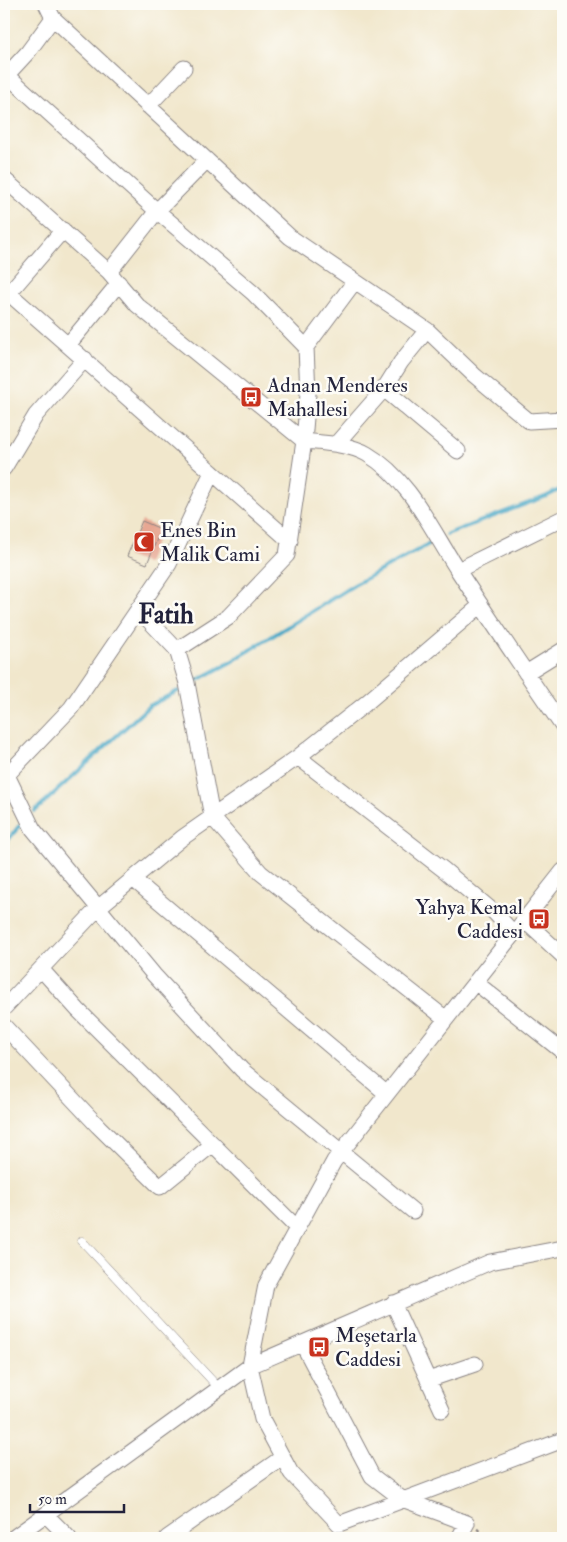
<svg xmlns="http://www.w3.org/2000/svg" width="567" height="1542" viewBox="0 0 567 1542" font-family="'IM FELL Double Pica',serif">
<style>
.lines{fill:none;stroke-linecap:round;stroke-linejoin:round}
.stream{stroke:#45a6c5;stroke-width:4}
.building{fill:#e7a793}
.service-casing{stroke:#8a8484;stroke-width:9}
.minor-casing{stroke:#8a8484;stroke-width:17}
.path{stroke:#8a8484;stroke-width:2.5;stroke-dasharray:4 4;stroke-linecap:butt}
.service{stroke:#fff;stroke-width:8}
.minor{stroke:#fff;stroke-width:15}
.labels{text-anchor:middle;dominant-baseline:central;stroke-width:5;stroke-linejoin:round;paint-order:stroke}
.poi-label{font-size:21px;fill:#22223b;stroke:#fdfcf7;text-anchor:start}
.district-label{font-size:26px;font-weight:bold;fill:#22223b;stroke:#fdfcf7}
</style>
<rect width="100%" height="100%" fill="#fdfcf7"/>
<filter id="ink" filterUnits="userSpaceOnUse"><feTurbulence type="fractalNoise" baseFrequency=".02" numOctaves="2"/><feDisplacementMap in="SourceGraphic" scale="10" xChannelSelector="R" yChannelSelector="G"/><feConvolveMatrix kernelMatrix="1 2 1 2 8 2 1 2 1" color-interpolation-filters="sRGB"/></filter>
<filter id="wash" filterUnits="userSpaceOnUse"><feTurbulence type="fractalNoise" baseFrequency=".0096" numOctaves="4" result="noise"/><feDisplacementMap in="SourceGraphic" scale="20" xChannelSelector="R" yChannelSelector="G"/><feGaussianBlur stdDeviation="1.12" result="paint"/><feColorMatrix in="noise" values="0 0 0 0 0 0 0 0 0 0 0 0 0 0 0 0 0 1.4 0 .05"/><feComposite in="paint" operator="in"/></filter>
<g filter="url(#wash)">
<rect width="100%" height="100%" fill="#f1e7cc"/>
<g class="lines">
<path class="stream" d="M447,534L547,496L563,488
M196,681L231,662L354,585L429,544
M35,811L149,706L178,691
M4,845L20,825"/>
</g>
<g id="blocks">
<path class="building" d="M142,521L161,529L147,564L127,556Z"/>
</g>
</g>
<g filter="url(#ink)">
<use href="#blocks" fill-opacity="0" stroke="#8a8484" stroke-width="1"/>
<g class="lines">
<g class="service-casing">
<path id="service" d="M82,1241L219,1388"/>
</g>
<g class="minor-casing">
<path id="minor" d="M46,4L53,18L290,237L427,330L474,375L529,421L563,419
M7,75L157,211L253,293L306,347
M4,78L28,52L53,18
M148,106L184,68
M4,179L109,272L137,305L304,441C323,443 350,444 367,454C410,479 432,531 459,572C493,624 528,676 563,727
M109,272L157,211L207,160
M4,289L290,541
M8,294L63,230
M68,345L119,283
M384,389L458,451
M336,444L384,389L401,362L427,330
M4,468L36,415L85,359
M458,570L563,518
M138,609L177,650L187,683L212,817L261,873L446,1019
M177,650L228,617L287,555L304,441L308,394L306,347L355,281
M526,673L563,650
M298,757L444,870L495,913L514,934
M4,769L33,829L154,975L242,1070L413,1211
M6,776L71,708L169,564L212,472
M563,871L334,1161L266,1285L250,1366L262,1419L291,1473L339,1524L563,1440
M133,879L387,1094
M524,920L563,956
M41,969L78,1010L297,1228
M475,982L563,1052
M4,1008L98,908L182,838L298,757L365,704L481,605
M4,1026L98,1126L160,1187L213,1144
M393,1303L442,1410
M302,1343L372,1476L402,1499L467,1523L459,1538
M428,1380L475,1364
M46,1515L69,1538
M13,1538L250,1366L490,1262L563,1248
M167,1538L283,1457"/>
</g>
<path class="path" d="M477,1529L493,1538"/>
<use href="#service" class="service"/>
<use href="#minor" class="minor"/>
</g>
</g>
<defs>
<g id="bus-square" transform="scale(1.125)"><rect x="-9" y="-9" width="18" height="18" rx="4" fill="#c8321e" stroke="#fdfcf7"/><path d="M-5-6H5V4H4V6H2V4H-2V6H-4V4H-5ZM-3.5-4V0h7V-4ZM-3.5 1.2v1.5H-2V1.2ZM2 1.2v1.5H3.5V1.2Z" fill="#fff"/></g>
<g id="mosque-square" transform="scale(1.125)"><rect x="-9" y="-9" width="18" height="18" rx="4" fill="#c8321e" stroke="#fdfcf7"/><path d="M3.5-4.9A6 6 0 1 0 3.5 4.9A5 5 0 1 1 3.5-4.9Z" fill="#fff"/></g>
</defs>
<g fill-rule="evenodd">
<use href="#bus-square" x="251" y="397"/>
<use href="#mosque-square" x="144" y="542"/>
<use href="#bus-square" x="539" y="919"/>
<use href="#bus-square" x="319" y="1347"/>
</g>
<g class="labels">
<g class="poi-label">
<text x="267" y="385">Adnan Menderes<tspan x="267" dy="24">Mahallesi</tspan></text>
<text x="160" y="530">Enes Bin<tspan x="160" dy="24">Malik Cami</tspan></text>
<text x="523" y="907" text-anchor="end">Yahya Kemal<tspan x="523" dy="24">Caddesi</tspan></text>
<text x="335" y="1335">Meşetarla<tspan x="335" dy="24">Caddesi</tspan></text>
</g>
<g class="district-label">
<text x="166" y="615">Fatih</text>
</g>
</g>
<rect width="567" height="1542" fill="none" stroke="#fdfcf7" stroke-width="20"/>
<path d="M30 1504v8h94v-8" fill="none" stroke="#22223b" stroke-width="2.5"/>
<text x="38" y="1504" font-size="15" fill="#22223b" stroke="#fdfcf7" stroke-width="4" paint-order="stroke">50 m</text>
</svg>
